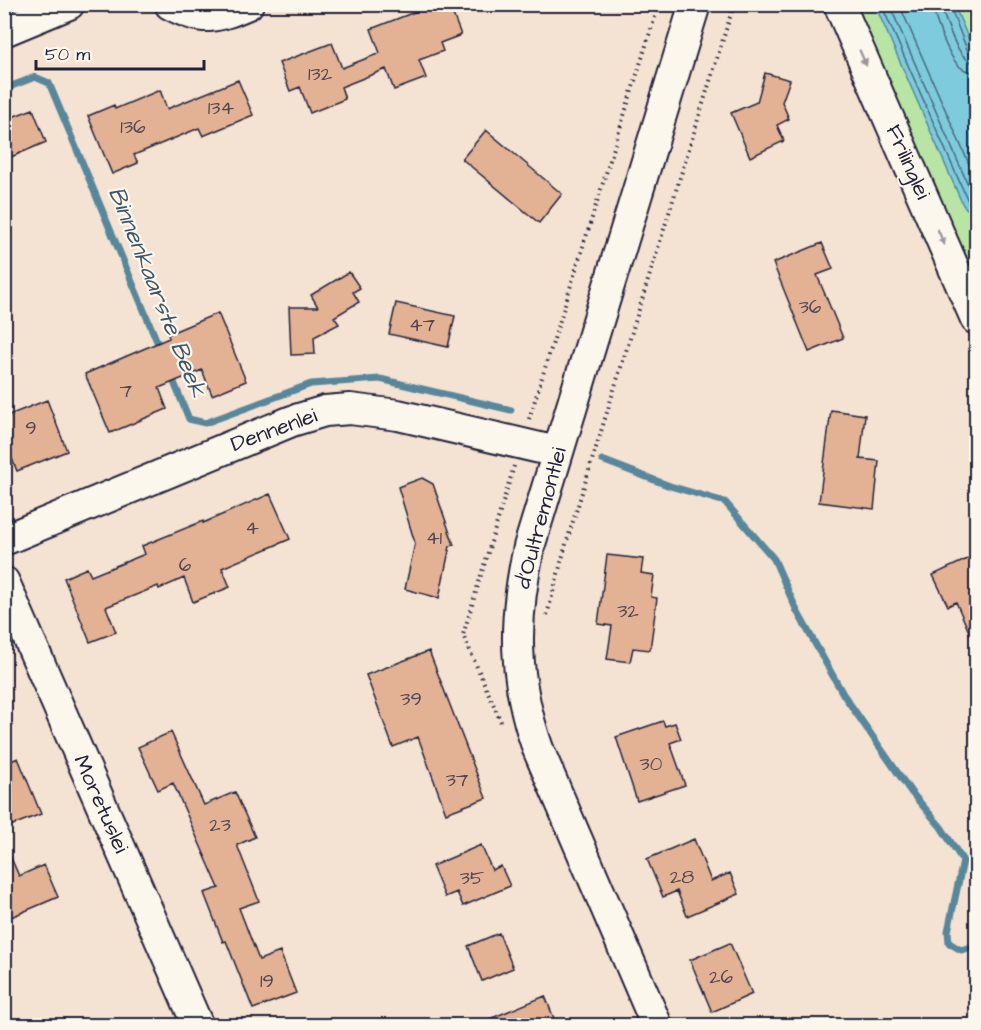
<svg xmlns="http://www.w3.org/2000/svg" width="981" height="1030" viewBox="0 0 981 1030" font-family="'Architects Daughter',sans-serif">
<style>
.green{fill:#b8e5a4;stroke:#6d8470;stroke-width:1.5}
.water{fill:#7ecbdd;stroke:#59879c;stroke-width:1.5}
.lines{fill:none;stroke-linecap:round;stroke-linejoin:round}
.shore{stroke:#47667c;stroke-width:1.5}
.stream{stroke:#59879c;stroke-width:7}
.building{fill:#e3b295;stroke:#22223b;stroke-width:1.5}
.minor-casing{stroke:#22223b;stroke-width:34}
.path{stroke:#22223b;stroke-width:4;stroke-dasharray:1.5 4.5;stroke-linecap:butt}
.minor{stroke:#fbf7ec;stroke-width:30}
.oneway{fill:#99979c}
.labels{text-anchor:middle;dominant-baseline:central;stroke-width:4.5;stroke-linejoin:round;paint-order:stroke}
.number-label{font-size:20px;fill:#524652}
.street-label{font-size:22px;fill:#22223b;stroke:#fbf7ec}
.water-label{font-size:24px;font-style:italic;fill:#3e556c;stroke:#fbf7ec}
</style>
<rect width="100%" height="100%" fill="#f4e2d2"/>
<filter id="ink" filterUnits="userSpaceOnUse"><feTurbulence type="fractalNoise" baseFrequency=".0167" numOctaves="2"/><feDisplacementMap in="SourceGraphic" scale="12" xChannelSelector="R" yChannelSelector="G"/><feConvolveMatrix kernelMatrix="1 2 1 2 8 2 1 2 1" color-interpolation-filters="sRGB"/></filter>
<g filter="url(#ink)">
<path class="green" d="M853,5H976V291Z"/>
<path class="water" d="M875,5H954L976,56V210L967,209L963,205Z"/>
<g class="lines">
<path class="shore" d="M881,4L968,201L976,205
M889,4L973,196L976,198
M899,4L976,180
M933,4C933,17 949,57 959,66C964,71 970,72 976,72
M942,4V11C949,27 958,62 976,63
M949,4L968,52L972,55L976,56"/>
<path class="stream" d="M4,89L35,77L49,83L161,351
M171,375L189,419L205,423L311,384L380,379L511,410
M602,460L670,486L725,502L774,559L797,611L843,694L911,792L941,827L963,861L948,931L949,943L961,950L976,946"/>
</g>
<path class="building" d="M435,4H449L461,35L440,43L443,51L419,60L426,78L394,90L386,69L341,87L345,99L310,113L300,87L290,91L279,63L332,43L342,68L380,53L371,29Z
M765,73L790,80L782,102L789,119L777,125L784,141L750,157L731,113L757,102Z
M238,80L253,115L203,136L199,128L134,155L138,163L112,174L88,116L114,105L115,109L160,90L167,109Z
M33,109L46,142L4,160V120Z
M486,130L562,194L539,223L462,159Z
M822,243L833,269L817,275L843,338L809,352L773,263Z
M349,272L360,288L353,292L359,302L334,317L339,324L314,337L315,354L291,355L289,307H318L311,295Z
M396,303L455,316L448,347L389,334Z
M218,313L246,381L212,395L202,370L159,388L167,409L110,433L85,374L169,338L168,334Z
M47,400L67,451L17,471L4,439V417Z
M831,410L865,415L860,459L879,461L874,509L819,502Z
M422,478L433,484L454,545L450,546L439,598L405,589L415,543L398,487Z
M270,494L290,539L222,568L230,587L193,602L184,578L159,589L158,586L106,607L116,632L90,642L64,578L87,568L91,576L145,554L142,546L203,521V523Z
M607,555L643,559L641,573L654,575L651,597L657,598L650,650L633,648L630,662L607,659L612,626L598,624Z
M976,555V648L956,602L948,606L933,575Z
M429,651L486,798L446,813L418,737L393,747L366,675Z
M663,721L665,726L675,723L681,739L670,743L685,785L637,801L616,737Z
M171,732L204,805L235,792L255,837L237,845L259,901L239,908L259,960L280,952L296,993L253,1009L226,941L223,942L204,893L219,888L173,783L158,790L138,747Z
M18,758L41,814L10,826L4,813V764Z
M694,839L711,881L730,873L739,894L687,916L677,891L663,897L647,859Z
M4,842L19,876L44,865L58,897L11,917L4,902Z
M481,845L492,870L501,866L510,886L463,906L457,892L445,897L432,866Z
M499,933L513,968L482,981L468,946Z
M730,943L752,994L712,1012L690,960Z
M545,996L557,1026H475V1025Z"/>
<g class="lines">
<g class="minor-casing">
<path id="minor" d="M170,4C203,22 215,18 248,4
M839,4L976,319
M4,31L69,4
M4,540L292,421L325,411L350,409L398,415L557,452
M4,582L198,1026
M657,1026L538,749C513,678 513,620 529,547L695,4"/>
</g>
<path class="path" d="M529,419L659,4
M547,615L566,544L734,4
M501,722L463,635L514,466"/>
<use href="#minor" class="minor"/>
</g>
<defs><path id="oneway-solid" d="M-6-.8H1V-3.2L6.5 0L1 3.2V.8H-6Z" transform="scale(1.5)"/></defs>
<g class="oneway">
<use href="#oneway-solid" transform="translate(863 58) rotate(66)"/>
<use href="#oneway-solid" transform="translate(941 237) rotate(66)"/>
</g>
</g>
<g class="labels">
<g class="number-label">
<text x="320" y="74">132</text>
<text x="221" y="108">134</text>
<text x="133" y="127">136</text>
<text x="810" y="307">36</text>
<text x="422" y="325">47</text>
<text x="126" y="391">7</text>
<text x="31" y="428">9</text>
<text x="252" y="528">4</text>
<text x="434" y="538">41</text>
<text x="185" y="565">6</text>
<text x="628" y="611">32</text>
<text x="411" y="699">39</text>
<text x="651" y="764">30</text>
<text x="457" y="780">37</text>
<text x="220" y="825">23</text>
<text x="682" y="877">28</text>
<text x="472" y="878">35</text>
<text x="721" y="977">26</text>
<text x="267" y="981">19</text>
</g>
<g class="street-label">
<text transform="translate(908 162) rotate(66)">Frilinglei</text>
<text transform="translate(274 430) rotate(-20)">Dennenlei</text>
<text transform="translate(541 518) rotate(-75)">d'Oultremontlei</text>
<text transform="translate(101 804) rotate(66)">Moretuslei</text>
</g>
<g class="water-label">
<text transform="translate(157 292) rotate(68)">Binnenkaarste Beek</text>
</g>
</g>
<rect width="981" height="1030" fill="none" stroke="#fbf7ec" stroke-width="24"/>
<rect x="12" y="12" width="957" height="1006" fill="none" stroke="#22223b" stroke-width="2" filter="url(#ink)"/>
<path d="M36 60v9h168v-9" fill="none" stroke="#22223b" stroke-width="3"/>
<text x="45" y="60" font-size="18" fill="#22223b" stroke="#fbf7ec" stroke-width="4.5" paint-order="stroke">50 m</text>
</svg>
